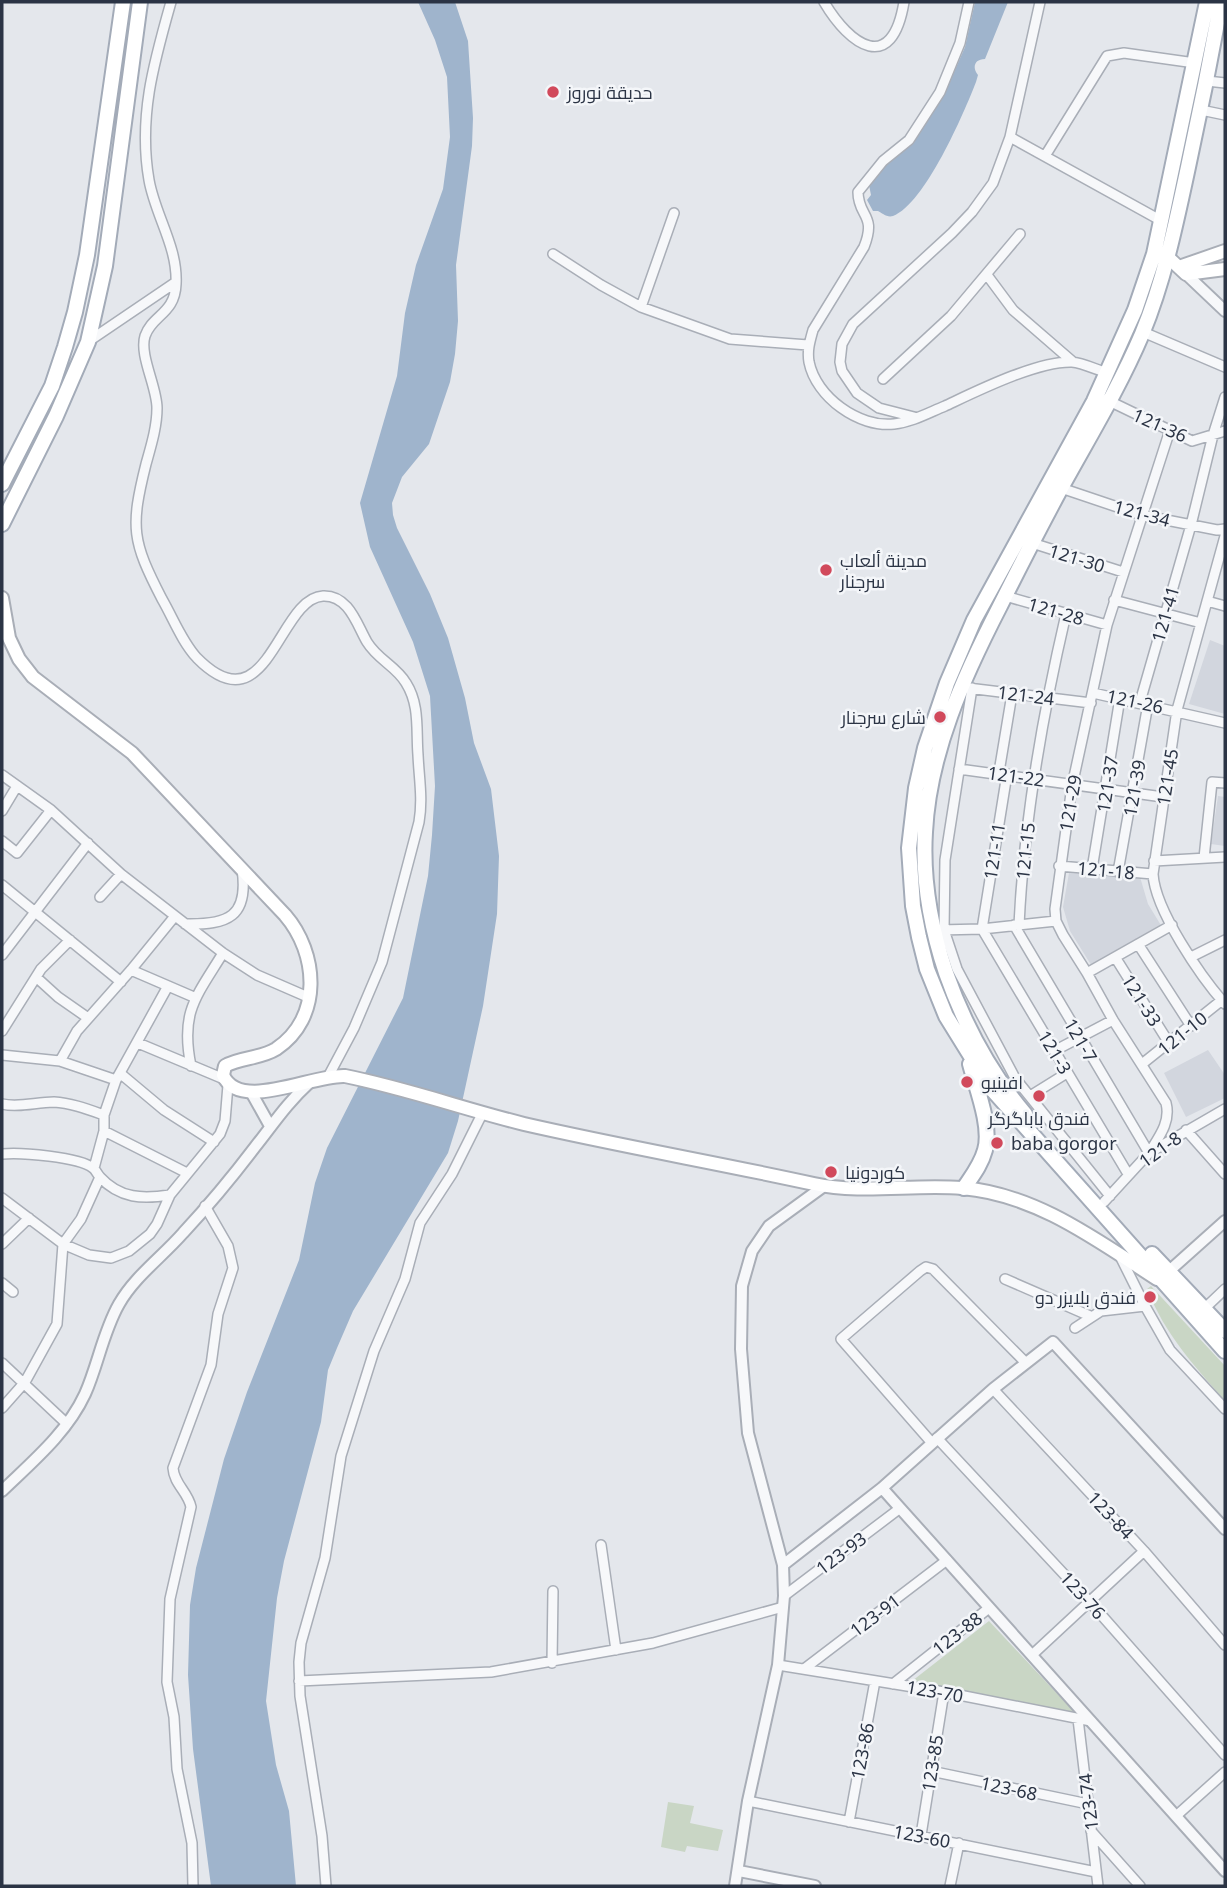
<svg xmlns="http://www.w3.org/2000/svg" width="1227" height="1888" viewBox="0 0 1227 1888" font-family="'Noto Sans',Cairo,sans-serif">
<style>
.built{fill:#d2d6de}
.green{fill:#c9d6c5}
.water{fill:#9fb4cc}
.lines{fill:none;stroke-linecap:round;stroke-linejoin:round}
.minor-casing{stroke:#a9aeb7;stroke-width:12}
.tertiary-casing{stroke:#a9aeb7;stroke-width:14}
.secondary-casing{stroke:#a9aeb7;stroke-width:16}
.primary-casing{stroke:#a3abb8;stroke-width:18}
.minor{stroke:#f7f8fa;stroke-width:9}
.tertiary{stroke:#f7f8fa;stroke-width:10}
.secondary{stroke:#fff;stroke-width:12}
.primary{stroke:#fff;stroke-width:14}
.poi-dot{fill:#d1495b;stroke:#f4f6f9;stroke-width:2.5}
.labels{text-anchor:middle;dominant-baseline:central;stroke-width:5;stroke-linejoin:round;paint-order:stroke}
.poi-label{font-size:18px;fill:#2b3445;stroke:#f4f6f9;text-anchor:start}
.street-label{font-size:18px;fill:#2b3445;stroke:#f4f6f9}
</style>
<rect width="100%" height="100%" fill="#e4e7ec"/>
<path class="built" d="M1210,640L1225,646V714L1189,704Z
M1218,796L1225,797V846L1211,844Z
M1069,873L1140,877L1148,904L1162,927L1093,968L1070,931L1063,907Z
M1208,1050L1225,1075V1098L1186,1117L1164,1073Z"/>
<path class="green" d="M1151,1286L1225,1366V1401C1193,1364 1166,1336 1147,1289Z
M989,1621L1076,1714L912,1681Z
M668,1802L694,1806L690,1823L723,1830L718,1851L687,1846L685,1852L661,1847Z"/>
<path class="water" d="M418,2H455L468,41L473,118L472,146L456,265L458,321L455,354L450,382L429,444L402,477L392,503L393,515L397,528L430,594L448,638L465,698L474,743L491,789L499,856L497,914L483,1006L458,1121L448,1153L353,1311L337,1348L328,1370L321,1422L284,1561L277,1598L266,1701L276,1765L289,1811L296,1886H211L193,1749L188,1675L190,1605L196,1568L224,1459L247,1392L299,1260L315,1183L327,1148L403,998L428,876L432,835L435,786L430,696L413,642L370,547L360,503L397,376L405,313L416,265L443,189L450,137L447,77L435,40Z
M975,2H1008L985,59C974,59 972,68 978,75L976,82C964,113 925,204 893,216C887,218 882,213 878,211H873L867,200L871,195L869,185L881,168L912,141L944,95L965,47Z"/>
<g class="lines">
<g class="minor-casing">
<path id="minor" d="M171,2C154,62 138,117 149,180C155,215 178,247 176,284C175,314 152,315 145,336C139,355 157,387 157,408C157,427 151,446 146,464C130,528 132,541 162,599C173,618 182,642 197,658C268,730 278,598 323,596C349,595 357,625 367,642C378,660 396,666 406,683C420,705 416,730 418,755C419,778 423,799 419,822L382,962L354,1028L329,1075
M824,2C850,46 892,75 904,2
M969,2L960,43L940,92L909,140L883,161L858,192C858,217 877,214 864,247L813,330C810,341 807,350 809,362C816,397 859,428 894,424C912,422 928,413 945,406C977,391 1037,361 1072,362C1083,363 1097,370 1108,373
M1207,81L1225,83
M1201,110L1225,115
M1010,137L1160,220
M1045,156L1107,56L1124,53L1195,63
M553,254L601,285L641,307L730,339L808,345
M987,275L1013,310L1073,362
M641,307L674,213
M1143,332L1225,367
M89,341L176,282
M883,379L951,316L1020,234
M1105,399L1192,441L1225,431
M914,417L879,408L857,393L842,371L840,362L842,344L853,324L952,233L972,212L993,183L1010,137L1040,2
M1061,488L1141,515L1217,530L1225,529
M1225,536L1177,710L1153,874C1155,910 1201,977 1225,1004
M1032,543L1123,572
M1005,596L1107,625
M1114,600L1201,623
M1207,601L1225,606
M968,688L1091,703
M972,688L945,860L944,930L957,969L1015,1078L1110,1196
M1093,693L1225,723
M1140,702L1191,525L1213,435L1225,397
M959,769L1163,797
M999,772L1012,694
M1007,774L982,929L1128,1174
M2,775L51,810L121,874L223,953L257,975L310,998
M2,811L17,786
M2,841L17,853L51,810
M1204,858L1212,782L1225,783
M1154,861L1225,857
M1059,866L1153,874
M1092,869L1120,698
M1118,872L1148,704
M2,885L121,982
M100,897L121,874
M185,924C228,925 249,917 242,869
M1014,925L1149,1153C1159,1137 1171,1122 1166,1103L1113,1020L1087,973L1063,935L1056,921L1055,909L1072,786L1107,625L1170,430
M1019,925C1024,819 1042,717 1066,614
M939,930L982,929L1056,921
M1138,944L1191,1026
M2,955L88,843
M1115,957L1169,1043
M1191,957L1225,940
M131,970L196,998
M1087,973L1172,925
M36,977L58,997L88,1018
M2,1031L41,969L70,940
M138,1043L224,1079
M1054,1051L1113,1020
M2,1055L60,1061L116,1080
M60,1061L77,1031L131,970L175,916
M1142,1064L1222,1000
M191,1066C180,1012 196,997 223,953
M121,1074L164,1110L214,1142
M1030,1096L1067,1073
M2,1104C19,1108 36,1102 54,1102C71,1103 87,1109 104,1115
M1186,1130L1225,1174
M104,1131L187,1173
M2,1154C20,1152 79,1157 93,1168C96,1170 97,1174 100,1177C120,1199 143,1199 170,1195
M94,1168L104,1131V1115L116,1080L168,986
M2,1198L63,1244L81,1219L100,1177
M1104,1202L1149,1153L1225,1109
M2,1244L29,1218
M1120,1256L1145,1306L1170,1350L1225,1409
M1005,1279L1090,1316
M2,1283L13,1292
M1204,1309L1225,1289
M1075,1328L1101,1311L1145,1306
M2,1363L67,1424
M993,1389L1144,1551L1225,1645
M2,1408L25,1382L57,1324L63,1244L89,1255L111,1258L129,1251L150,1234L157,1224L170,1195L220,1134L225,1121L228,1085
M937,1438L1089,1601L1225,1755
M932,1443L841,1339L920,1271L926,1267L933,1269L1025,1362
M601,1545L616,1650
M784,1596L899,1509
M1032,1655L1144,1551
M552,1663L553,1591
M778,1665L944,1692L1091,1721
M804,1669L947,1560
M299,1681L491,1672L653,1643L783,1607
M893,1684L989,1608
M1078,1719L1098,1886
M931,1771L1088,1804
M748,1801L1096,1872
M1176,1816L1225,1772
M849,1822L875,1681
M1091,1831L1140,1886
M921,1835L944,1692
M193,1886L192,1843L177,1769L174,1717L167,1682L170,1599L191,1507C188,1492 174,1484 173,1468L211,1365L218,1314L233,1268L228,1246L205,1206
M326,1886L322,1836L300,1696L299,1662L301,1643L325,1558L341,1456L374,1351L405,1279L420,1223L452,1174L482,1114
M950,1886L959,1843"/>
</g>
<g class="tertiary-casing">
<path id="tertiary" d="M1186,274L1225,311
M251,1092L270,1126
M1168,1272L1225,1221
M882,1488L1225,1871
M2,1491C32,1462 67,1433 85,1394C98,1365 103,1332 119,1304C135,1276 162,1257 183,1233C208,1206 233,1176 255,1147C274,1123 287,1103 310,1082
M783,1565L882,1488L993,1389L1053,1342L1225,1529
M739,1871L815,1886
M735,1886L748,1801L778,1665L784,1596L783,1565L748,1433L741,1349L742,1286L752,1251L769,1226L824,1186"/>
</g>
<g class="secondary-casing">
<path id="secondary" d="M1159,255L1171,260L1186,274L1225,269
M1179,267L1225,251
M2,598L9,638L19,659L33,677L132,753L285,915C318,953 323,1018 276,1049C260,1059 240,1057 225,1066L223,1075C239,1113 313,1074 345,1076C405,1088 464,1109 524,1124C620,1146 718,1163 814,1184C862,1194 914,1184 962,1188C1036,1194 1098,1241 1157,1279"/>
</g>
<g class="primary-casing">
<path id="primary" d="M1207,2L1154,254L1135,310L1094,401L974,620L947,683L925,748L916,788L909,848L913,906L919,937L927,969L946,1016L990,1087L1225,1351
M2,484L52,386L65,347L75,312L87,255L123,2
M2,524L56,416L88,342L105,266L140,2
M1025,1114C991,1074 964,1024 946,973C931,928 922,880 925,832C929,752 964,676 1000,606C1020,566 1040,527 1061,488C1089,437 1119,388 1142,334C1164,281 1176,223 1188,167C1200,112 1211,57 1221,2
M964,1188C972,1176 981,1165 985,1150C992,1127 976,1087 970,1064
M1152,1254L1225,1331"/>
</g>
<use href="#minor" class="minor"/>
<use href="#tertiary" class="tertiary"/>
<use href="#secondary" class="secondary"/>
<use href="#primary" class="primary"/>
</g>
<g class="poi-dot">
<circle cx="553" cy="92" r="7"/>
<circle cx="826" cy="570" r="7"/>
<circle cx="940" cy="717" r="7"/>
<circle cx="967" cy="1082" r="7"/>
<circle cx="1039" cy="1096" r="7"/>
<circle cx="997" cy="1143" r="7"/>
<circle cx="831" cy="1172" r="7"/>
<circle cx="1150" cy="1297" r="7"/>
</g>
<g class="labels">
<g class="poi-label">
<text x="567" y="92">حديقة نوروز</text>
<text x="840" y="560">مدينة ألعاب<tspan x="840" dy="21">سرجنار</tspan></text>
<text x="926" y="717" text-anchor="end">شارع سرجنار</text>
<text x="981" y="1082">افينيو</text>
<text x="1039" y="1118" text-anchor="middle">فندق باباگرگر</text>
<text x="1011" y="1143">baba gorgor</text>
<text x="845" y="1172">كوردونيا</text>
<text x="1136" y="1297" text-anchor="end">فندق بلايزر دو</text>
</g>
<g class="street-label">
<text transform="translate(1160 425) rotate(24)">121-36</text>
<text transform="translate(1142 513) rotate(15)">121-34</text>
<text transform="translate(1077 558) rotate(17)">121-30</text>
<text transform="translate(1056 611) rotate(16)">121-28</text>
<text transform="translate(1165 614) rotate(-74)">121-41</text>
<text transform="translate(1026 695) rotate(7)">121-24</text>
<text transform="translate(1135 701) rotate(12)">121-26</text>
<text transform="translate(1016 776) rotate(8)">121-22</text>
<text transform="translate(1167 777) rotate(-81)">121-45</text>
<text transform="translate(1107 784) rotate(-81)">121-37</text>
<text transform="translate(1134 788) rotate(-80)">121-39</text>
<text transform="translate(1070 803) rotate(-80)">121-29</text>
<text transform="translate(994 851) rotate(-81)">121-11</text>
<text transform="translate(1025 851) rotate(-84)">121-15</text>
<text transform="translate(1106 870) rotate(5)">121-18</text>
<text transform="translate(1142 1000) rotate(58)">121-33</text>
<text transform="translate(1182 1033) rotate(-39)">121-10</text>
<text transform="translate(1081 1040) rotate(60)">121-7</text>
<text transform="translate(1055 1052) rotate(59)">121-3</text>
<text transform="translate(1160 1149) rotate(-36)">121-8</text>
<text transform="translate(1111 1515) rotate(47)">123-84</text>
<text transform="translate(841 1553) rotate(-37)">123-93</text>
<text transform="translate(1083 1595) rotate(48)">123-76</text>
<text transform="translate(875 1615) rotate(-37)">123-91</text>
<text transform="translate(957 1633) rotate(-38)">123-88</text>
<text transform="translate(935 1691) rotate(10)">123-70</text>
<text transform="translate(862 1751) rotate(-79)">123-86</text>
<text transform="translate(932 1763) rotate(-81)">123-85</text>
<text transform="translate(1009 1788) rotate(12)">123-68</text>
<text transform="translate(1088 1802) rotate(-97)">123-74</text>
<text transform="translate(922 1836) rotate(11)">123-60</text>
</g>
</g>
<rect width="1227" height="1888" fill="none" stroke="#2b3445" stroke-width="7"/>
</svg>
